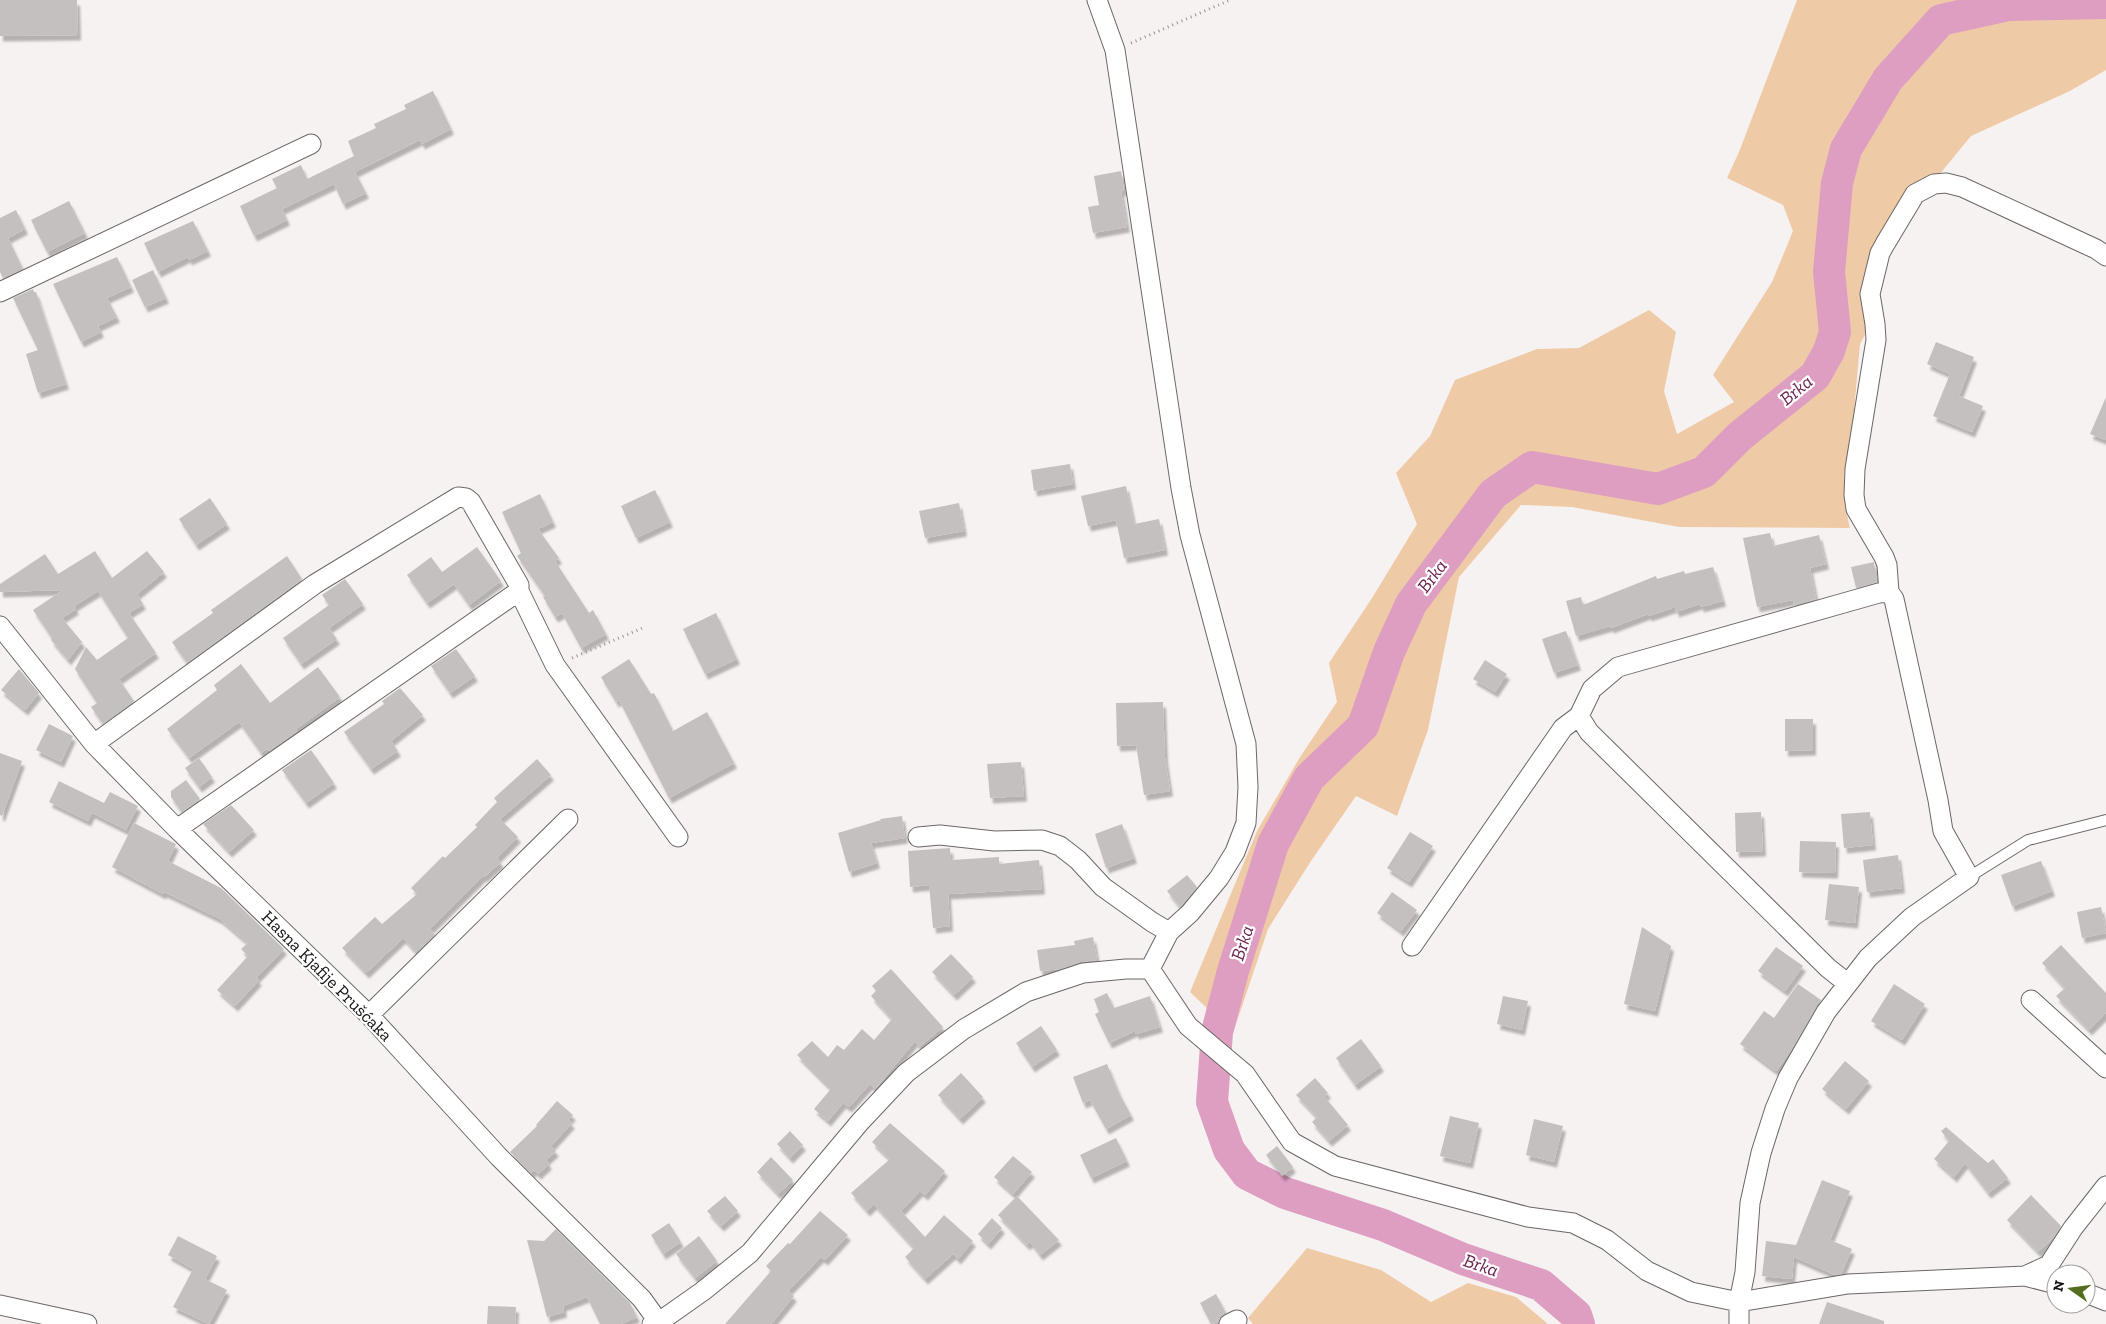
<svg xmlns="http://www.w3.org/2000/svg" width="2106" height="1324" viewBox="0 0 2106 1324" font-family="'Zilla Slab',serif">
<style>
.green{fill:#efcaa7}
.lines{fill:none;stroke-linecap:round;stroke-linejoin:round}
.river{stroke:#dd9ec1;stroke-width:32}
.building{fill:#c4c0bf;filter:url(#shadow)}
.service-casing{stroke:#6b6766;stroke-width:12}
.minor-casing{stroke:#6b6766;stroke-width:21}
.path{stroke:#989595;stroke-width:3;stroke-dasharray:1 4;stroke-linecap:butt}
.service{stroke:#fff;stroke-width:10}
.minor{stroke:#fff;stroke-width:19}
.labels{text-anchor:middle;dominant-baseline:central;stroke-width:4.5;stroke-linejoin:round;paint-order:stroke}
.street-label{font-size:18px;fill:#141313;stroke:#fff}
.water-label{font-size:19px;font-style:italic;fill:#6c2351;stroke:#fff}
</style>
<defs>
<filter id="shadow"><feDropShadow dx="3" dy="5.5" stdDeviation="1" flood-color="#0004"/></filter>
</defs>
<rect width="100%" height="100%" fill="#f7f2f2"/>
<path class="green" d="M1797,0H2106V70L2070,91L1971,136L1930,186L1892,237L1881,283L1875,316L1860,344L1853,423L1844,477L1845,506L1850,528L1679,527L1572,507L1521,505L1459,577L1428,730L1397,816L1356,796L1311,861L1268,929L1233,1033L1190,992L1257,831L1300,757L1337,702L1329,663L1372,598L1417,524L1396,473L1430,436L1455,380L1537,349L1579,348L1649,310L1676,332L1664,391L1677,434L1734,402L1713,375L1772,282L1793,231L1783,205L1727,178L1739,152Z
M1307,1248L1381,1270L1431,1302L1468,1283L1516,1297L1548,1324H1253L1248,1318Z"/>
<g class="lines">
<path class="river" d="M1579,1324L1576,1315L1541,1285L1463,1259L1383,1225L1285,1193L1247,1174L1229,1150L1212,1102L1217,1032L1233,971L1273,844L1309,778L1363,726L1389,652L1411,604L1493,494L1532,467L1658,489L1704,472L1740,436L1815,376L1829,351L1835,332L1829,272L1837,183L1846,149L1888,79L1941,20L2009,5L2106,3"/>
</g>
<path class="building" d="M0,0H77L78,35L0,36Z
M433,91L451,129L422,144L420,140L355,172L366,193L343,204L334,184L282,209L287,220L254,236L240,206L277,188L272,179L301,165L307,179L354,156L348,141L376,128L374,124L406,109L404,105Z
M1121,171L1124,190L1121,191L1127,227L1093,233L1088,207L1099,205L1094,176Z
M69,201L85,233L47,252L31,220Z
M16,210L25,229L8,238L23,269L3,278L0,272V218Z
M193,221L208,251L189,260L188,257L158,272L144,243Z
M117,257L131,287L107,298L117,317L98,326L101,332L81,342L53,284Z
M153,270L166,298L145,307L132,280Z
M33,289L34,292H36L66,384L38,393L26,354L38,350L13,298Z
M1936,342L1974,357L1959,396L1983,406L1972,432L1933,416L1950,374L1927,364Z
M2106,397V440L2090,434Z
M1070,464L1073,484L1034,491L1031,470Z
M1126,486L1134,524L1159,519L1165,550L1124,558L1116,520L1088,526L1081,496Z
M655,490L670,522L636,538L621,506Z
M540,494L553,522L538,529L559,558L555,561L589,613L593,610L606,634L581,648L562,613L555,617L543,597L545,596L517,556L521,553L502,512Z
M210,498L227,524L196,545L179,519Z
M959,503L964,531L925,538L919,511Z
M1770,533L1773,546L1819,535L1826,564L1810,568L1816,599L1794,605L1793,600L1757,607L1743,538Z
M477,547L501,581L469,605L454,584L427,603L407,575L431,557L442,572Z
M95,551L112,578L147,551L164,572L137,594L143,604L129,613L156,653L119,679L134,701L103,724L91,707L97,703L75,669L86,647L97,660L128,638L98,591L74,606L76,609L62,618L82,642L68,660L51,640L52,638L33,610L63,590L0,592V584L45,554L58,574Z
M287,556L302,579L187,663L172,642L213,613L211,610Z
M1874,562L1877,582L1856,588L1851,567Z
M1713,567L1723,601L1701,607L1700,604L1676,612L1675,607L1649,616L1648,614L1611,628L1610,626L1576,636L1566,601L1581,597L1583,605L1656,576L1657,579L1684,571L1685,574Z
M345,579L363,604L329,628L337,639L301,664L283,638L329,605L322,595Z
M716,613L737,659L705,674L683,629Z
M1566,631L1578,665L1554,673L1542,639Z
M456,649L475,676L450,693L431,666Z
M629,659L651,694L654,693L673,731L707,712L734,763L669,798L619,700L616,702L601,677Z
M1485,660L1507,674L1495,692L1473,679Z
M241,664L270,703L318,667L340,697L296,729L297,731L269,751L267,749L261,753L239,722L189,758L167,729L217,690L214,685Z
M19,669L39,693L25,710L1,690Z
M400,688L423,715L391,741L398,751L371,769L344,732L384,704L382,701Z
M1163,702L1165,758L1170,791L1144,795L1136,745L1117,746L1116,703Z
M1785,719H1813V750L1785,751Z
M49,724L73,736L61,762L36,750Z
M311,750L334,783L306,803L282,770Z
M0,753L22,761L2,816L0,815Z
M199,758L212,777L199,787L185,768Z
M537,759L551,775L500,819L518,837L497,858L501,862L484,877L483,876L430,929L435,935L416,952L403,938L366,973L342,948L375,917L382,924L417,894L411,888L443,856L445,858L477,827L475,825L497,802L494,798Z
M1021,762L1024,796L990,798L987,764Z
M186,780L200,799L182,812L171,797V791Z
M59,781L104,803L110,792L138,806L126,830L92,813L88,821L49,802Z
M231,805L254,830L229,852L203,824Z
M1761,812L1763,851L1736,852L1735,813Z
M1870,812L1873,845L1844,848L1841,814Z
M902,816L905,838L871,843L877,863L849,872L838,833L881,820L880,819Z
M134,823L176,844L168,861L221,888L284,949L256,978L259,980L235,1006L217,990L248,956L241,949L248,943L220,919L164,892L163,894L112,867Z
M1122,824L1134,858L1106,868L1095,834Z
M1410,832L1433,846L1409,882L1387,868Z
M1800,841L1836,842L1835,873L1799,872Z
M950,848L951,860L999,857V864L1039,860L1042,889L948,894L950,926L933,928L929,885L910,887L908,851Z
M1898,855L1902,888L1867,892L1863,860Z
M2041,861L2052,891L2012,906L2001,875Z
M1187,875L1197,887L1180,907L1167,891Z
M1829,884L1859,887L1855,923L1825,920Z
M1392,892L1417,910L1401,931L1377,913Z
M2101,907L2106,933L2082,938L2077,912Z
M1642,927L1671,946L1655,1011L1624,1004Z
M1093,937L1097,960L1080,962L1061,969L1040,971L1037,950L1075,945L1074,941Z
M2061,945L2106,993V1013L2089,1030L2056,996L2065,988L2042,963Z
M1776,947L1803,966L1785,991L1758,971Z
M951,954L973,977L954,995L932,972Z
M891,969L943,1027L919,1047L915,1041L875,1089L870,1084L849,1107L843,1103L828,1121L814,1109L830,1090L829,1087L797,1055L812,1041L828,1057L837,1045L844,1050L862,1029L874,1040L892,1019L871,996L876,991L872,986Z
M1798,984L1821,1000L1792,1049L1776,1071L1740,1044L1764,1011L1774,1018Z
M1894,984L1925,1004L1902,1040L1871,1021Z
M1107,993L1114,1008L1150,996L1160,1027L1136,1034L1135,1031L1109,1043L1095,1014L1099,1012L1094,999Z
M1503,996L1528,1001L1522,1030L1497,1024Z
M1041,1026L1057,1050L1032,1067L1016,1043Z
M1361,1039L1381,1066L1355,1085L1336,1058Z
M1845,1061L1869,1081L1846,1109L1822,1089Z
M1107,1064L1119,1093L1131,1115L1106,1129L1090,1100L1083,1103L1073,1077Z
M961,1073L983,1097L960,1119L938,1095Z
M1315,1078L1328,1093L1324,1096L1348,1125L1329,1141L1312,1122L1317,1117L1296,1095Z
M557,1101L573,1115L568,1120L572,1123L551,1146L556,1151L546,1160L549,1164L538,1174L534,1170L531,1173L510,1152L537,1126L536,1125Z
M1450,1116L1479,1123L1470,1163L1440,1156Z
M1534,1119L1563,1126L1554,1162L1526,1155Z
M890,1123L945,1171L925,1195L920,1191L901,1211L925,1237L944,1215L973,1241L958,1259L953,1254L925,1279L905,1257L914,1248L874,1204L867,1211L851,1193L890,1159L872,1142Z
M1946,1127L1988,1163L1993,1159L2008,1178L1988,1193L1965,1163L1954,1177L1934,1159L1949,1141L1941,1131Z
M790,1131L803,1145L790,1158L777,1144Z
M1116,1138L1127,1161L1091,1178L1080,1155Z
M1277,1146L1293,1167L1282,1176L1266,1155Z
M1013,1156L1032,1172L1013,1194L994,1177Z
M771,1157L793,1180L778,1194L757,1172Z
M1822,1180L1850,1191L1830,1240L1852,1249L1841,1274L1835,1275L1794,1257L1792,1279L1762,1276L1766,1241L1796,1245Z
M2031,1195L2061,1226L2053,1238L2038,1252L2007,1220Z
M725,1196L738,1211L721,1226L707,1211Z
M1017,1196L1059,1240L1040,1255L1030,1242L1027,1245L998,1215Z
M820,1211L848,1235L825,1260L821,1257L788,1291L794,1296L771,1324H725L771,1271L766,1266L788,1243L790,1244Z
M992,1218L1002,1228L988,1244L978,1234Z
M669,1223L681,1242L663,1254L651,1235Z
M556,1229L630,1303L637,1317L621,1324H600L587,1297L563,1306L564,1312L547,1317L527,1240L544,1241Z
M178,1236L217,1256L205,1279L227,1290L209,1324L173,1307L193,1269L168,1255Z
M699,1236L717,1261L695,1278L676,1254Z
M1216,1294L1226,1313L1220,1317L1218,1322L1211,1324L1200,1303Z
M1827,1302L1884,1321V1324H1819Z
M488,1306L516,1307L515,1324H487Z"/>
<g class="lines">
<g class="service-casing">
<path id="service" d="M1969,877L2028,840L2106,820"/>
</g>
<g class="minor-casing">
<path id="minor" d="M1097,0L1115,50L1181,488L1190,535L1246,744L1248,787L1246,823L1235,852L1219,878L1190,913L1169,932L1150,969
M0,292L311,144
M519,591L555,665L678,837
M1889,592L1887,565L1884,557L1856,509L1854,495L1855,469L1876,340L1875,324L1870,294L1880,253L1885,244L1915,194L1934,184L1946,183L1962,187L2096,249L2106,256
M0,626L94,744L177,829L369,1015L499,1157L642,1299L660,1324
M1579,716L1589,732L1828,968L1847,983
M94,744L315,584L458,497L466,498L471,502L519,585V591L177,829
M918,837L940,835L994,841L1042,840L1060,846L1078,860L1103,887L1152,922L1169,932
M1412,946L1563,728L1579,716L1592,689L1618,667L1879,593L1889,592L1894,599L1938,800L1943,831L1969,877L1912,917L1868,958L1826,1012L1788,1078L1775,1109L1761,1153L1750,1203L1745,1272L1739,1302L1848,1284L2025,1276L2056,1284
M2031,1000L2106,1068
M369,1015L568,819
M2025,1276L2049,1265L2073,1228L2106,1186
M2086,1293L2106,1301
M0,1305L87,1324
M652,1324L659,1322L703,1291L750,1253L860,1122L906,1073L964,1029L1026,992L1083,973L1126,969H1150L1188,1026L1245,1074L1292,1142L1335,1166L1528,1217L1573,1223L1607,1240L1647,1271L1691,1292L1739,1302V1324
M1229,1324L1237,1320"/>
</g>
<path class="path" d="M1131,43L1230,0
M572,658L645,627"/>
<use href="#service" class="service"/>
<use href="#minor" class="minor"/>
</g>
<g class="labels">
<g class="street-label">
<text transform="translate(327 976) rotate(45)">Hasna Kjafije Prušćaka</text>
</g>
<g class="water-label">
<text transform="translate(1796 390) rotate(-40)">Brka</text>
<text transform="translate(1432 576) rotate(-53)">Brka</text>
<text transform="translate(1242 943) rotate(-72)">Brka</text>
<text transform="translate(1481 1265) rotate(19)">Brka</text>
</g>
</g>
<g transform="translate(2071 1289) rotate(284)"><circle r="24" fill="#ffffff" stroke="#a1a1a1"/>
<path d="M0-4L9 19L0 12L-9 19Z" fill="#546d1f"/>
<text y="-8" font-size="14" font-weight="bold" text-anchor="middle" fill="#141313">N</text>
</g>
</svg>
